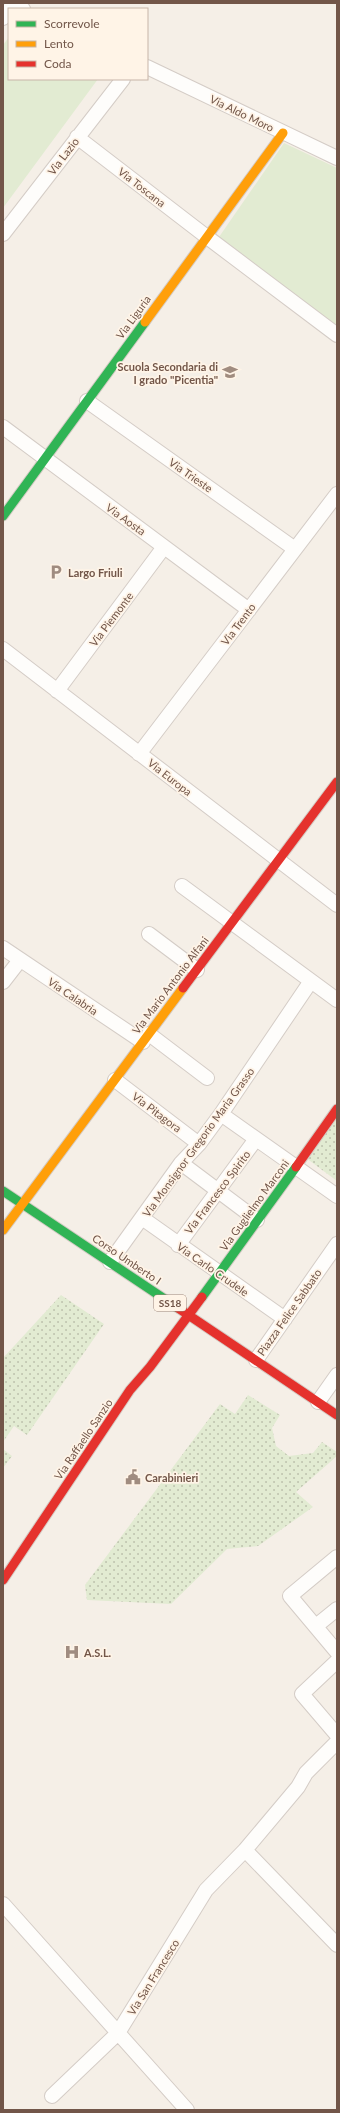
<svg xmlns="http://www.w3.org/2000/svg" width="340" height="2113" viewBox="0 0 340 2113" font-family="Lato,sans-serif">
<style>
.green{fill:url(#green-dots)}
.pitch{fill:#e2ebd2}
.lines{fill:none;stroke-linecap:round;stroke-linejoin:round}
.street-casing{stroke:#d4ccc6;stroke-width:16}
.fast-casing{stroke:#d4cbc4;stroke-width:11}
.slow-casing{stroke:#d4cbc4;stroke-width:11}
.jam-casing{stroke:#d4cbc4;stroke-width:11}
.street{stroke:#fefdfb;stroke-width:14}
.fast{stroke:#30b455;stroke-width:9}
.slow{stroke:#ff9f0a;stroke-width:9}
.jam{stroke:#e5322d;stroke-width:9}
.labels{text-anchor:middle;dominant-baseline:central;stroke-width:3.5;stroke-linejoin:round;paint-order:stroke}
.shield{fill:#fff4e7;stroke:#9c8578;stroke-width:1}
.shield-label{font-size:10px;font-weight:bold;fill:#725649}
.street-label{font-size:11px;fill:#725649;stroke:#fff4e7}
.poi-label{font-size:11px;font-weight:bold;fill:#725649;stroke:#fff4e7;text-anchor:start}
</style>
<defs>
<pattern id="green-dots" width="8" height="8" patternUnits="userSpaceOnUse"><rect width="8" height="8" fill="#e2ebd2"/><path d="M2 2h.1M6 6h.1" fill="none" stroke="#bcc1ac" stroke-width="1.8" stroke-linecap="round"/></pattern>
</defs>
<rect width="100%" height="100%" fill="#f5efe7"/>
<path class="green" d="M337,1116V1181L306,1158Z
M61,1295L104,1324L27,1435L14,1426L3,1442V1358Z
M248,1395L280,1415L272,1428L276,1446L289,1456L313,1453L322,1442L337,1452V1456L296,1492L313,1507L258,1546L227,1549L171,1604L87,1600L85,1585L220,1404L235,1414Z
M3,1449L12,1456L3,1468Z"/>
<path class="pitch" d="M9,37V79H98L3,208V45Z
M284,143L337,168V326L219,237Z"/>
<g class="lines">
<g class="street-casing">
<path id="street" d="M11,3L23,9
M3,18L9,10
M147,67L337,158
M77,137L207,237
M3,234L123,79
M207,237L337,335
M87,401L295,549
M3,427L249,610
M3,649L337,905
M57,691L164,547
M139,754L337,494
M182,886L337,1000
M149,934L197,970
M3,948L143,1042
M3,982L20,960
M149,1034L207,1078
M115,1080L199,1144
M221,1114L337,1196
M181,1163L257,1220
M142,1218L285,1319
M178,1245L256,1139
M110,1262L181,1163L199,1144L221,1114L311,981
M256,1360L337,1244
M318,1402L337,1375
M337,1557L290,1596L337,1652
M316,1626L337,1609
M337,1661L302,1694L337,1735
M245,1850L337,1945
M3,1904L187,2110
M52,2096L118,2033L206,1890L245,1850L298,1787L306,1773L337,1742"/>
</g>
<g class="fast-casing">
<path id="fast" d="M3,516L145,322
M3,1191L178,1308
M202,1297L296,1167"/>
</g>
<g class="slow-casing">
<path id="slow" d="M145,322L283,133
M3,1230L183,988"/>
</g>
<g class="jam-casing">
<path id="jam" d="M183,988L337,782
M296,1167L337,1109
M178,1308L337,1415
M3,1580L130,1390L150,1367L202,1297"/>
</g>
<use href="#street" class="street"/>
<use href="#fast" class="fast"/>
<use href="#slow" class="slow"/>
<use href="#jam" class="jam"/>
</g>
<defs>
<g id="school-bare" transform="scale(1.2)"><path d="M0-5L7-2L0 1L-7-2ZM-4 1L0 2.5L4 1V4Q0 6-4 4Z" fill="#a08c80" stroke="#fff4e7" stroke-width="2.5" paint-order="stroke"/></g>
<g id="parking-bare" transform="scale(1.2)"><path d="M-3.5-5.5H1a3.5 3.5 0 0 1 0 7H-1V5.5H-3.5ZM-1-3.4V-.6H.8a1.4 1.4 0 0 0 0-2.8Z" fill="#a08c80" stroke="#fff4e7" stroke-width="2.5" paint-order="stroke"/></g>
<g id="civic-bare" transform="scale(1.2)"><path d="M-.6-6.5H3V-4.5H.6V-3L4-1V1h2V6H-6V1h2V-1L-.6-3ZM-1.2 2.5V6h2.4V2.5Z" fill="#a08c80" stroke="#fff4e7" stroke-width="2.5" paint-order="stroke"/></g>
<g id="hospital-bare" transform="scale(1.2)"><path d="M-5-5h3v3.5h4V-5h3V5h-3V1.5h-4V5h-3Z" fill="#a08c80" stroke="#fff4e7" stroke-width="2.5" paint-order="stroke"/></g>
</defs>
<g fill-rule="evenodd">
<use href="#school-bare" x="230" y="372"/>
<use href="#parking-bare" x="56" y="572"/>
<use href="#civic-bare" x="133" y="1477"/>
<use href="#hospital-bare" x="72" y="1652"/>
</g>
<g class="labels">
<rect class="shield" x="154" y="1295" width="32" height="16" rx="3"/>
<g class="shield-label">
<text x="170" y="1303">SS18</text>
</g>
<g class="street-label">
<text transform="translate(242 113) rotate(26)">Via Aldo Moro</text>
<text transform="translate(63 156) rotate(-53)">Via Lazio</text>
<text transform="translate(142 187) rotate(38)">Via Toscana</text>
<text transform="translate(133 317) rotate(-54)">Via Liguria</text>
<text transform="translate(191 475) rotate(35)">Via Trieste</text>
<text transform="translate(126 519) rotate(36)">Via Aosta</text>
<text transform="translate(111 619) rotate(-53)">Via Piemonte</text>
<text transform="translate(238 624) rotate(-53)">Via Trento</text>
<text transform="translate(170 777) rotate(38)">Via Europa</text>
<text transform="translate(170 985) rotate(-53)">Via Mario Antonio Alfani</text>
<text transform="translate(73 996) rotate(34)">Via Calabria</text>
<text transform="translate(157 1112) rotate(37)">Via Pitagora</text>
<text transform="translate(198 1142) rotate(-54)">Via Monsignor Gregorio Maria Grasso</text>
<text transform="translate(217 1192) rotate(-53)">Via Francesco Spirito</text>
<text transform="translate(254 1205) rotate(-54)">Via Guglielmo Marconi</text>
<text transform="translate(127 1259) rotate(34)">Corso Umberto I</text>
<text transform="translate(213 1269) rotate(35)">Via Carlo Crudele</text>
<text transform="translate(289 1312) rotate(-55)">Piazza Felice Sabbato</text>
<text transform="translate(83 1439) rotate(-56)">Via Raffaello Sanzio</text>
<text transform="translate(153 1977) rotate(-58)">Via San Francesco</text>
</g>
<g class="poi-label">
<text x="218" y="366" text-anchor="end">Scuola Secondaria di<tspan x="218" dy="13">I grado "Picentia"</tspan></text>
<text x="68" y="572">Largo Friuli</text>
<text x="145" y="1477">Carabinieri</text>
<text x="84" y="1652">A.S.L.</text>
</g>
</g>
<rect width="340" height="2113" fill="none" stroke="#725649" stroke-width="8"/>
<rect x="8" y="8" width="140" height="72" fill="#fff4e7" stroke="#c7b5a8"/>
<rect x="16" y="21" width="20" height="6" fill="#30b455" stroke="#c7b5a8"/>
<text x="44" y="28" font-size="12" fill="#725649">Scorrevole</text>
<rect x="16" y="41" width="20" height="6" fill="#ff9f0a" stroke="#c7b5a8"/>
<text x="44" y="48" font-size="12" fill="#725649">Lento</text>
<rect x="16" y="61" width="20" height="6" fill="#e5322d" stroke="#c7b5a8"/>
<text x="44" y="68" font-size="12" fill="#725649">Coda</text>
</svg>
